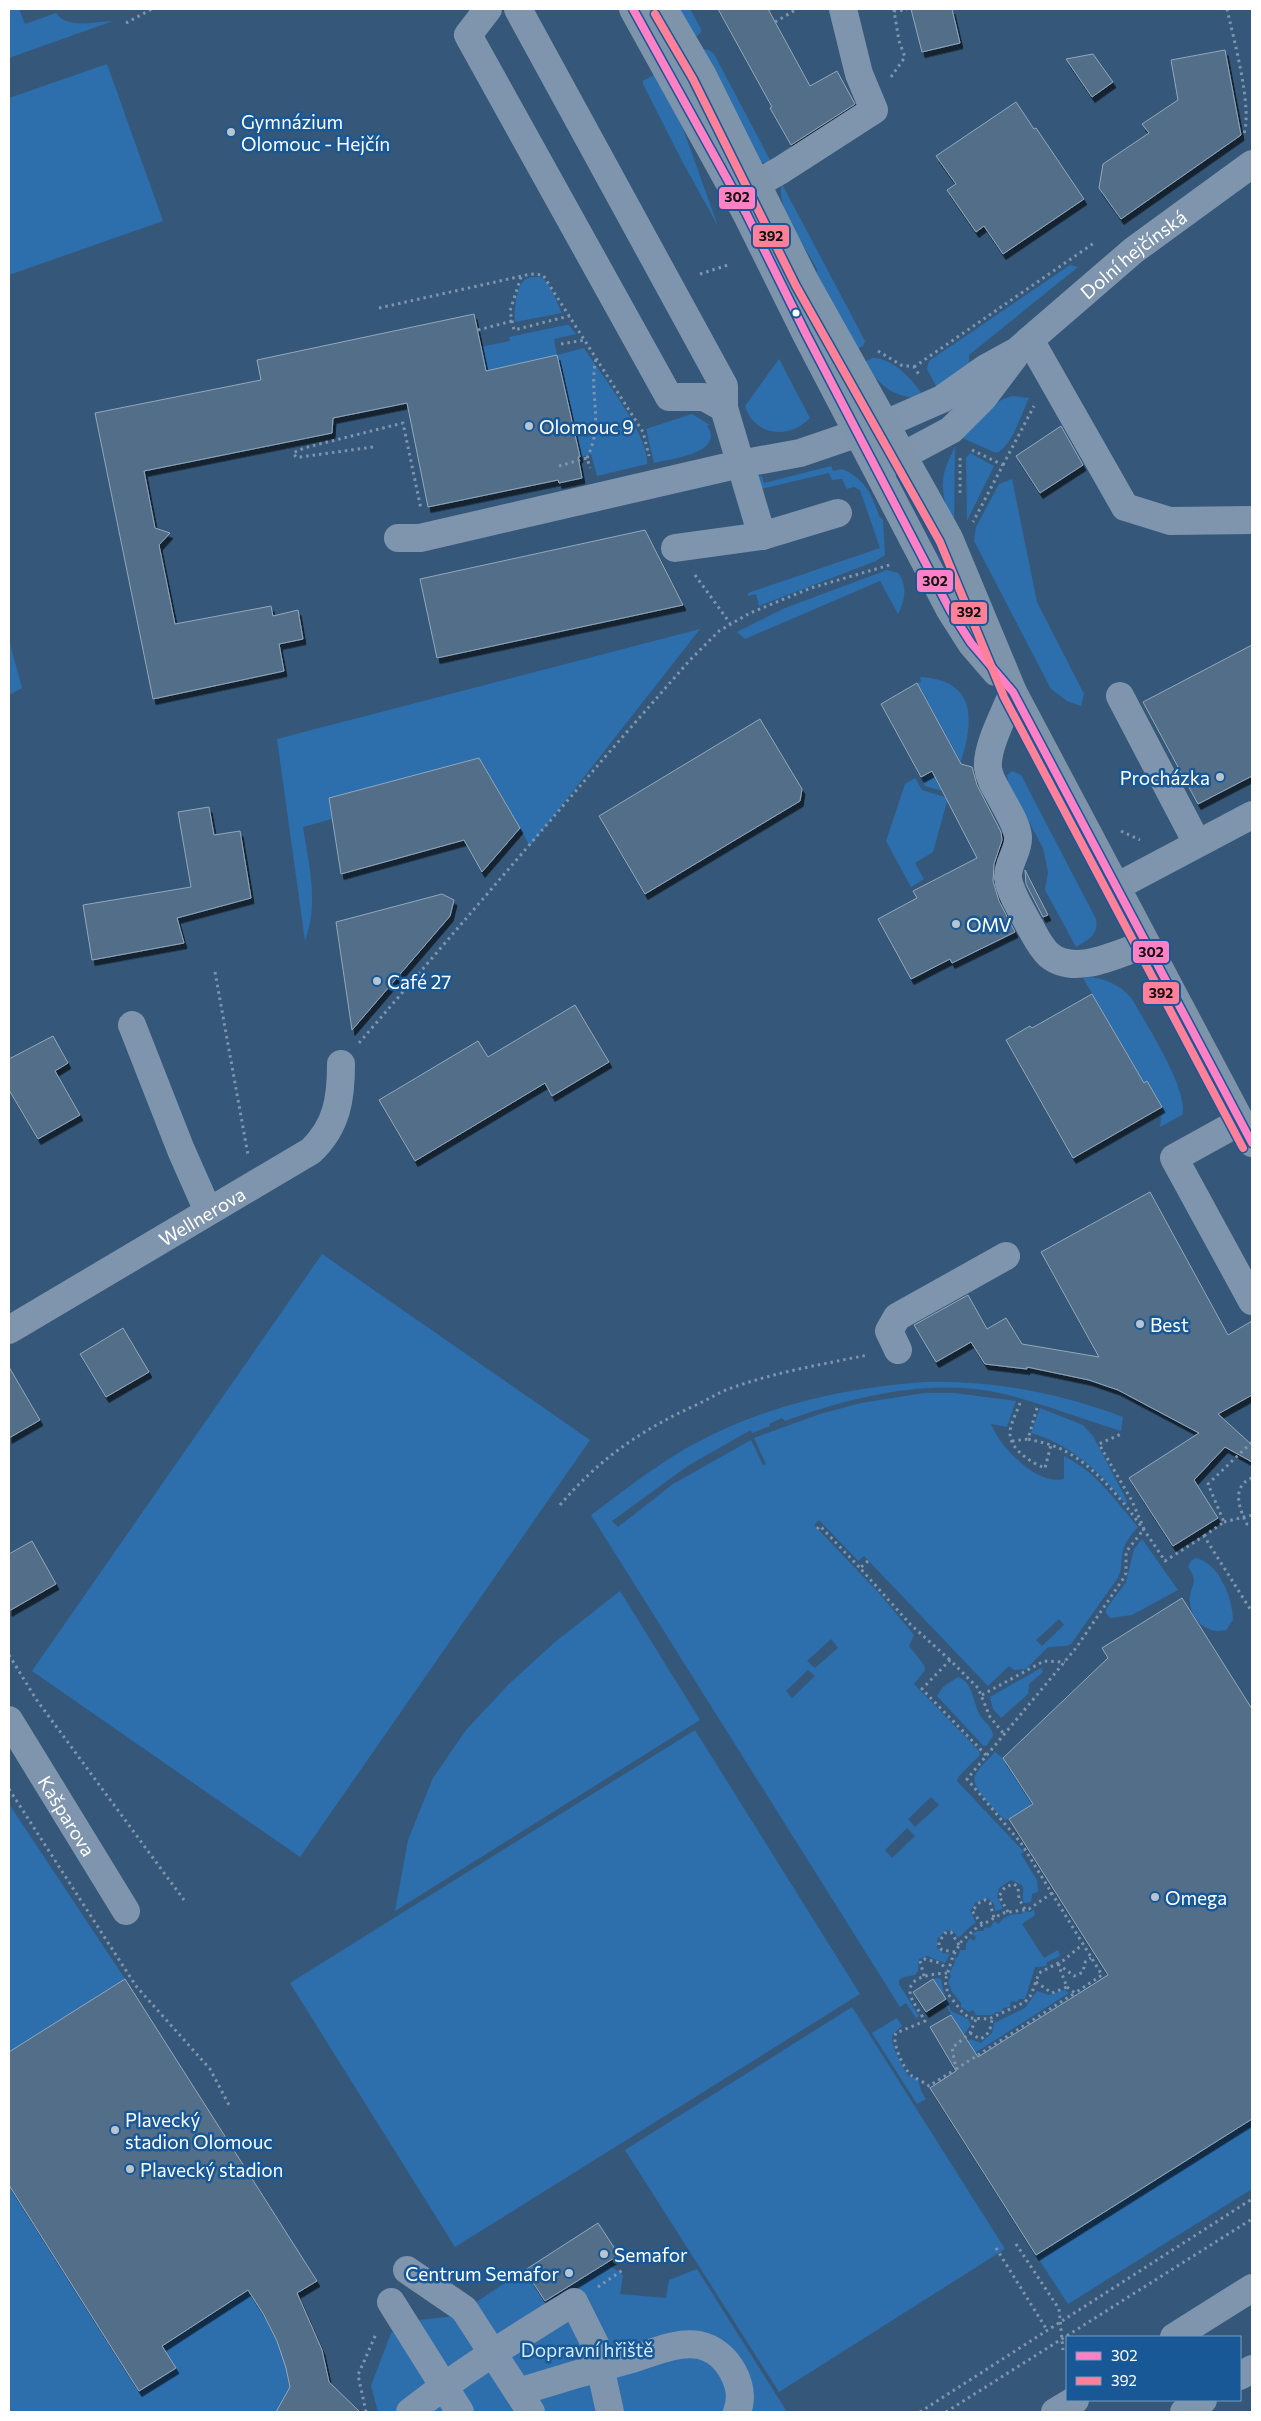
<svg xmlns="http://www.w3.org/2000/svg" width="1261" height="2421" viewBox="0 0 1261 2421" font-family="Commissioner,sans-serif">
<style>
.green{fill:#2d6ead;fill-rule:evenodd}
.building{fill:#526e89;stroke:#93a7ba;filter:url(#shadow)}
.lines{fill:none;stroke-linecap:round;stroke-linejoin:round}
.path{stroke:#7f95ad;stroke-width:3;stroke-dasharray:2.5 4;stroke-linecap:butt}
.minor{stroke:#7f95ad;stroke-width:28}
.major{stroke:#7d94ab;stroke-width:28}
.bus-1-casing{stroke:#185897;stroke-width:11}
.bus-2-casing{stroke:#185897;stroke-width:11}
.bus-1{stroke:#ff80c5;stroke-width:8}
.bus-2{stroke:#ff8098;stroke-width:8}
.poi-dot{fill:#b8c5d0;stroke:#185897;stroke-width:2}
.bus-dot{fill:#fff;stroke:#185897;stroke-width:2}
.labels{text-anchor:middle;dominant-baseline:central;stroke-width:5;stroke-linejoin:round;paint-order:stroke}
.poi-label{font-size:19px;fill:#fff;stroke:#185897;text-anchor:start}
.street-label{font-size:19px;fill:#fff;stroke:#185897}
.park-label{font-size:19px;fill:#d2e8fc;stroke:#185897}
.line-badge{stroke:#185897;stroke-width:2}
.pale-badge-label{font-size:14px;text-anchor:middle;font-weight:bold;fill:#111}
</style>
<defs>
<filter id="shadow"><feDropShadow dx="3" dy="5.5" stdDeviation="0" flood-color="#0009"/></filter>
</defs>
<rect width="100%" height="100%" fill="#35587a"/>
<path class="green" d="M9,9H19L25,24L56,13C67,29 95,22 113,21L9,58Z
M675,9H690L701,29V32L694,39Z
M703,49L709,50L714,54L772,164L759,162Z
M107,64L163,221L9,275V98Z
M657,73L682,126L718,226L682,161L643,84V81Z
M782,184L865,341L863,346L854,351L816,281L817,269C807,250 774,205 782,184Z
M1070,265L1078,267L969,355V365L938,390L927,369L929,361Z
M539,277C551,281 556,302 562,313L515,322C514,312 516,284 526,279C530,277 535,277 539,277Z
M566,325H569L576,334L554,339L557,355L584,348C600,373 650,436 647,464L597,476L591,454L580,457L557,356L504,367L488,380L481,347L510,341L509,337Z
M872,358C893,357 914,381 924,397C896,401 879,384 863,363Z
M779,359L810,418C790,440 754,436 745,406Z
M1013,396L1029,398C1022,412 1012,447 996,453L960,437C976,420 990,401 1013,396Z
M692,414L710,425L707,426C726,453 670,459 654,463L646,429Z
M955,447L954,528C941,494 937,480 955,447Z
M970,453L994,466L967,521L966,458Z
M831,466L833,471L842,469C864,478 872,494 879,516L883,520L885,555L876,561L759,606L756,594L748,596V593L880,548L860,490L854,487L847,489L842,479L832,480L829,473L752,491L758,477L762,476L764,483Z
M1012,479L1037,602L1084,694L1081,706L1067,701L1051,689L974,541L976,527L999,484Z
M887,570L898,573C908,586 905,601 898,614L880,581L745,639L737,632L785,608Z
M700,629L530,846L479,758L329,798L332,819L303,827C309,867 319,902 305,941L277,739Z
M9,640L22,688L9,695V639Z
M920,677C995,681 965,750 950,793L925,786L921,777L917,683L921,682Z
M1012,771L1021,775L1096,919C1099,935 1088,940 1076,947L1045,890L1048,872L1043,848L1008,783L1007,775Z
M915,778L922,790L948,798L933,852L915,863L924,879L911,887L886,841L905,784Z
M1088,977C1105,978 1122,986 1132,999C1145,1022 1190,1092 1182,1115L1160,1127L1162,1107L1147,1081L1144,1083L1083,978Z
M322,1254L590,1440L300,1857L32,1671Z
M925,1382C993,1380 1059,1393 1123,1417L1121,1431C1086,1420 1051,1407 1016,1397C939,1375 858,1395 785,1421L782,1418L769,1424L770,1426L752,1433L751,1430L689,1465L612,1521L618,1527L673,1484L751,1440L763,1465L766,1464L754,1438L820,1414L861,1403L924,1393H954L1016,1401L1007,1427L991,1424C1000,1447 1037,1486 1064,1479V1456C1095,1471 1116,1501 1138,1527C1130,1536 1124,1543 1122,1555C1121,1564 1122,1571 1117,1579L1071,1644L1066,1646L1048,1647L1026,1669L1014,1670L1009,1666L988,1686L864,1556L858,1561L819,1520L814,1525L879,1593L914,1635L909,1646L924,1665L925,1670L914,1684L979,1751L980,1755L959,1776L957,1781L1024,1852L1021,1854L1037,1880L1038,1892L1032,1894L1031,1902L1024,1903C1021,1896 1025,1891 1022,1885L1011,1880L999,1888L997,1896L1003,1909L995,1911L994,1904L988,1898L976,1902L970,1911L976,1923C969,1926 965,1933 958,1938L954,1932L946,1930L937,1939V1948L943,1953L950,1954L945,1963L927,1956L919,1959L918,1971L915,1975L904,1977L899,1980V1984L919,2016L916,2018L906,2003L900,2007L591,1515C618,1495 646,1473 675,1455C751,1409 837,1388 925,1382ZM1059,1619L1064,1625L1042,1646L1036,1640ZM831,1639L838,1648L815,1668L807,1661ZM808,1670L815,1676L792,1698L786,1691ZM931,1797L939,1805L915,1827L908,1819ZM907,1828L915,1836L892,1858L885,1850Z
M1040,1408L1083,1425L1093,1436L1127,1501V1505C1101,1473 1072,1445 1031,1433Z
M1142,1539L1178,1590L1132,1615L1110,1618L1106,1613V1609L1126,1582L1134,1549Z
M1195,1558C1219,1562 1233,1599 1233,1620L1226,1630C1209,1635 1192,1621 1190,1603C1188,1586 1201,1584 1188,1567L1191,1561Z
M620,1591L700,1720L395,1911L408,1840L433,1778L466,1730L509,1684L555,1642Z
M1041,1668L1043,1672L1029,1684L1028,1694L1001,1718L993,1709L990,1697Z
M958,1677C974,1682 973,1705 981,1717C986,1724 993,1727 993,1736L987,1745L983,1746L979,1741L937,1696L943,1687Z
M695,1730L860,1994L455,2247L290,1983Z
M995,1752L1003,1758L1033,1804L1009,1819L1005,1820C997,1811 970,1788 975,1776C979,1767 989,1759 995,1752Z
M9,1804L125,1979L317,2281L297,2294L322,2350L329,2382L359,2412H9Z
M1034,1909L1035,1915L1022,1924L1044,1958L1058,1950L1060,1956L1047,1962L1046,1966L1035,1967L1025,1999H1019L1017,2002L1011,2001L1010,2007L1003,2008L1001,2012H996L992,2015H976L973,2010L969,2012L961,2007V2003L952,1992L948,1982L951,1976L949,1973L954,1965L955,1958L958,1957L960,1950H966V1944L970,1938L974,1941L976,1937L972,1934L977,1931H983L985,1927L990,1928L994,1921L999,1924C1004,1915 1012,1914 1022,1914L1023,1911L1031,1912Z
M937,1978L941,1979C943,1991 946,2000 951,2011L968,2019L971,2024L964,2035L943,2001L946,1999L933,1979Z
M1065,1990L1069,1993L956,2065L958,2050L970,2039L981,2043L992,2033L994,2023L1025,2008L1037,1991L1049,1995Z
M852,2007L1005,2249L779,2392L625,2150Z
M897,2018L902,2026C898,2030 892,2033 892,2038C891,2045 905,2074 910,2077C913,2078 915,2078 918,2079L921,2091L926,2099L917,2104L872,2033Z
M1252,2119V2189L1068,2304L1036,2255Z
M605,2262L623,2275L620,2294L666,2298L669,2280L697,2269L787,2412H378L371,2386L391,2333L410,2321L455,2316L525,2270L544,2302Z"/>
<path class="building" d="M718,9H768L810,86L837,71L855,104L791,145L770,108L772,107Z
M911,9H952L960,43L922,52Z
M1225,50L1241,135L1121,219L1099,188L1103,164L1149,133L1142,124L1178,100L1171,60Z
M1093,54L1113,82L1092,97L1066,59Z
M1016,102L1034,129L1036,128L1084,199L1003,254L984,226L976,232L947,190L956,184L936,156Z
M474,314L486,371L557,355L580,457H578L582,478L559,483L558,480L428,507L407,403L333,418L332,433L144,471L155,528L170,533L159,545L175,624L271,606L273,616L298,610L303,639L279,644L284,671L153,699L95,413L261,380L257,360Z
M1061,426L1083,465L1040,493L1016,456Z
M645,530L683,605L437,658L420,579Z
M1252,645V776L1198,804L1143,702Z
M917,683L961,764L972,767L977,785L1001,832L1002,840L994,864L993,881L999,901L1015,932L952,963L950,959L911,979L878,919L917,898L913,891L977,858L932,771L921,777L881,704Z
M760,719L802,789L800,801L645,894L599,816Z
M479,758L520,828L482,872L464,840L341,874L329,798Z
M209,807L214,835L240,831L251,898L177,918L184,943L92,960L83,905L191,887L178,812Z
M1025,870L1048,915L1043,917L1026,884Z
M442,894L454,900L450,916L352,1030L336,922Z
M1092,994L1144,1083L1147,1081L1162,1107L1073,1158L1006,1040L1030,1026L1032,1028Z
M575,1005L609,1062L552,1096L545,1083L415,1161L379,1100L478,1041L488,1057Z
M53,1036L68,1063L55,1071L80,1115L38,1139L9,1090V1059Z
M1150,1192L1228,1335L1252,1321V1395L1218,1414L1252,1445V1462L1225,1447L1194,1480L1218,1518L1173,1546L1129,1478L1199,1433L1118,1390L1089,1380L1027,1367V1369L985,1364L971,1342L936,1362L914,1325L968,1295L987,1329L1006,1318L1022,1344L1099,1357L1041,1252Z
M123,1328L149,1372L106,1397L80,1354Z
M9,1367L40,1420L9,1438Z
M32,1541L56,1584L9,1611V1554Z
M1182,1598L1252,1709V2119L1036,2255L930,2088L956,2071L930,2027L951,2015L978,2057L1108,1975L1009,1819L1033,1804L1003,1758L1108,1658L1102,1648Z
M125,1979L317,2281L297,2293L322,2350L329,2382L360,2412H276L290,2387L286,2368L277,2341L264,2315L248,2290L162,2346L176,2368L139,2391L9,2185V2052Z
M933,1979L946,1999L926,2012L913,1992Z
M598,2223L619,2255L545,2301L525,2270Z"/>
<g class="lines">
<path class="path" d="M1227,9C1233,37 1254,111 1243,136
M775,22L797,9
M126,23L152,9
M891,77L905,57L899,41L894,11L907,10
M700,274L731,264
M521,277L510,311L514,330L573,315
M379,308L531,274L543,275L643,432L649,456
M478,330L512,321
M561,344L585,340
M878,351L901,365L914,367L920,376
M914,367L1094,243
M373,447L300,457H296L293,453L304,448L403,423L421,509
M972,450L1003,465L973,522
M587,458C605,421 588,396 596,359
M960,458V497
M1003,465L1034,406
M559,466L587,458L590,468
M695,575L730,623
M1121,831L1140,840
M215,972L248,1155
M359,1043L605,757L690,660L719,631L750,613L811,588L893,564
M1020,1403C1017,1412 1010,1424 1010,1433C1010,1450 1032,1463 1045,1468L1051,1445
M1037,1408L1028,1439C1039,1442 1051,1444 1061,1449C1103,1469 1140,1523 1165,1561L1204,1536L1252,1612
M1012,1441L1028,1439
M1252,1478C1231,1486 1239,1509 1247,1524L1252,1525
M560,1505C599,1459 641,1430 696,1405C709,1399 721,1391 734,1387C777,1372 823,1364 868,1355
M1224,1522L1252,1515
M817,1529L820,1526L860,1568
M1204,1536L1224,1522L1208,1484L1252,1442
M868,1561L860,1568L910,1624L950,1660
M9,1655L36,1699L184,1900
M982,1695L1044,1661L1065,1662
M986,1755L922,1689L950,1660L978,1688L990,1717L1004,1734
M9,1789L136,1986L210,2069L229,2105
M1052,1893L1029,1909L1003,1913L975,1929L961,1942L953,1956L945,1981L948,1994L963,2013L970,2018L989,2019L1025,2002L1031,1995L1039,1973L1064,1960L1083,1944
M1008,1912L999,1896L1005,1887L1014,1884L1018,1887L1019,1899L1025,1909
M982,1924L972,1911L980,1902L985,1900L990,1903L994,1918
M955,1952L942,1950L939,1947V1942L945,1933L951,1932L959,1945
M1058,1964L1074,1976L1083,1972C1085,1965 1082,1962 1091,1958
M947,1973C936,1974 909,1975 910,1992C910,2000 921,2013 925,2021L896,2033C891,2042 904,2070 912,2076C917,2079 924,2082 929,2086L956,2069L952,2048L970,2033L976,2019
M924,1976L920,1961L925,1959L940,1963L947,1969
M1036,1982L1052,1993L1067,1987L1058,1964
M1067,1987L1075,1993L1102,1975L1021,1843L967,1779L1076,1648L1123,1579L1126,1573V1552L1144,1529L1132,1501L1099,1444L1121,1434
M970,2033L980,2039C989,2035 991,2028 992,2019
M956,2069L1075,1993
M1016,2244L1059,2309L1063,2350
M996,2248L1047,2330
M598,2287L624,2269
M366,2412L358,2375L376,2334
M920,2412L1252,2199
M946,2412L1252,2219"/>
<g class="minor">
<path d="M488,9L468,35L669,397H704L724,408"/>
<path d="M518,9L724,386V408L762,536L675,548"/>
<path d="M737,195L781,170L874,110L859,74L843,9"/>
<path d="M1030,340L1125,507L1170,521L1252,520"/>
<path d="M878,469L951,430L983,398L1014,357"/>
<path d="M762,536L838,513"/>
<path id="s1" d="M398,538H420L740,464L800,453L885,424L942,399L986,368L1017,351L1134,250L1252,164"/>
<path d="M1013,692C1005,713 986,747 988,768C989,778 995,787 1000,796C1006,808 1017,824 1018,837C1019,851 1007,863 1008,878C1010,893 1021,909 1028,923C1034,933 1039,946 1049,955C1075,977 1119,953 1146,944"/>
<path d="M1120,696L1197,843"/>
<path d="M1116,887L1252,815"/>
<path d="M132,1025L181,1150L208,1211"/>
<path d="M1241,1121L1174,1158L1252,1301"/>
<path id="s2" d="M9,1330L311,1151C337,1126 341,1099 341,1064"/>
<path d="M898,1350L889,1331L897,1317L1006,1256"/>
<path id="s3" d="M9,1720L126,1911"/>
<path d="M407,2270L464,2309L531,2412"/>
<path d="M391,2302L460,2412"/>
<path d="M1174,2337L1252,2288"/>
<path d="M1240,2376L1252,2369"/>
<path d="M518,2392C556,2380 594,2369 632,2359C652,2353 677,2341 699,2345C714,2348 726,2359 733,2372C740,2385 742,2399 737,2412"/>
<path d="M410,2412C462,2371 518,2337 574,2302L595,2344L610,2412"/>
<path d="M1055,2412L1075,2400"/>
<path d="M1184,2412L1203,2400"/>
</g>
<path class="major" d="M633,9L746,213L806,334L950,610L971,643L996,672
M664,9L702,74L805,281L949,538L1013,692L1252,1143"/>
<g class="bus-1-casing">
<path id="bus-1" d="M633,9L746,213L806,334L950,610L971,643L1013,692L1252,1143"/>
</g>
<g class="bus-2-casing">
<path id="bus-2" d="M655,14L693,79L796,286L940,542L1004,697L1243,1148"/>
</g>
<use href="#bus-1" class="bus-1"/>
<use href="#bus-2" class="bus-2"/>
</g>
<g class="poi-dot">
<circle cx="231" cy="132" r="5"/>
<circle cx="529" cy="426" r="5"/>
<circle cx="1220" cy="777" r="5"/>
<circle cx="956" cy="924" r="5"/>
<circle cx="377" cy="981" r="5"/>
<circle cx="1140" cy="1324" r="5"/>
<circle cx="1155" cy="1897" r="5"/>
<circle cx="115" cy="2130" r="5"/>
<circle cx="130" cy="2169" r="5"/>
<circle cx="604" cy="2254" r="5"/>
<circle cx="569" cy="2273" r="5"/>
</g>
<circle class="bus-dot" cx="796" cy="313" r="4.5"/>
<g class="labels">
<g class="poi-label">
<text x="241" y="121">Gymnázium<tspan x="241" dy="22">Olomouc - Hejčín</tspan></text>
<text x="539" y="426">Olomouc 9</text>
<text x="1210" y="777" text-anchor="end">Procházka</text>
<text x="966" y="924">OMV</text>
<text x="387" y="981">Café 27</text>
<text x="1150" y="1324">Best</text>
<text x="1165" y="1897">Omega</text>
<text x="125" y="2119">Plavecký<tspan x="125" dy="22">stadion Olomouc</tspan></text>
<text x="140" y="2169">Plavecký stadion</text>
<text x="614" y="2254">Semafor</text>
<text x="559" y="2273" text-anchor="end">Centrum Semafor</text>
</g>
<g class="street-label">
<text stroke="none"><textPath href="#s1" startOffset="804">Dolní hejčínská</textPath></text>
<text stroke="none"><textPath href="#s2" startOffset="224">Wellnerova</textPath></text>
<text stroke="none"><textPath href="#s3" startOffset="112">Kašparova</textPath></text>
</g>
<g class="park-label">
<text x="587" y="2349">Dopravní hřiště</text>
</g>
</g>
<g class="line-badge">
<rect x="718" y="186" width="38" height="24" rx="5" fill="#ff80c5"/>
<rect x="752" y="224" width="38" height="24" rx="5" fill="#ff8098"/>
<rect x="916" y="569" width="38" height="24" rx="5" fill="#ff80c5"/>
<rect x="950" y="601" width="38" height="24" rx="5" fill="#ff8098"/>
<rect x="1132" y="940" width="38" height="24" rx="5" fill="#ff80c5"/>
<rect x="1142" y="981" width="38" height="24" rx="5" fill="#ff8098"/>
</g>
<g class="pale-badge-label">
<text x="737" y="202">302</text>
<text x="771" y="241">392</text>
<text x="935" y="586">302</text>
<text x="969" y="617">392</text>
<text x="1151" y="957">302</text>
<text x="1161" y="998">392</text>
</g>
<rect width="1261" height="2421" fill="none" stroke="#ffffff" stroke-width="20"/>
<rect x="1066" y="2336" width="175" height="65" fill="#185897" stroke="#749bc1"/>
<rect x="1076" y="2352" width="25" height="8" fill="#ff80c5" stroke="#749bc1"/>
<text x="1111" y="2361" font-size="15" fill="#ffffff">302</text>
<rect x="1076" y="2377" width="25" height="8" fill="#ff8098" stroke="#749bc1"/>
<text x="1111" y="2386" font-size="15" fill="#ffffff">392</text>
</svg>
